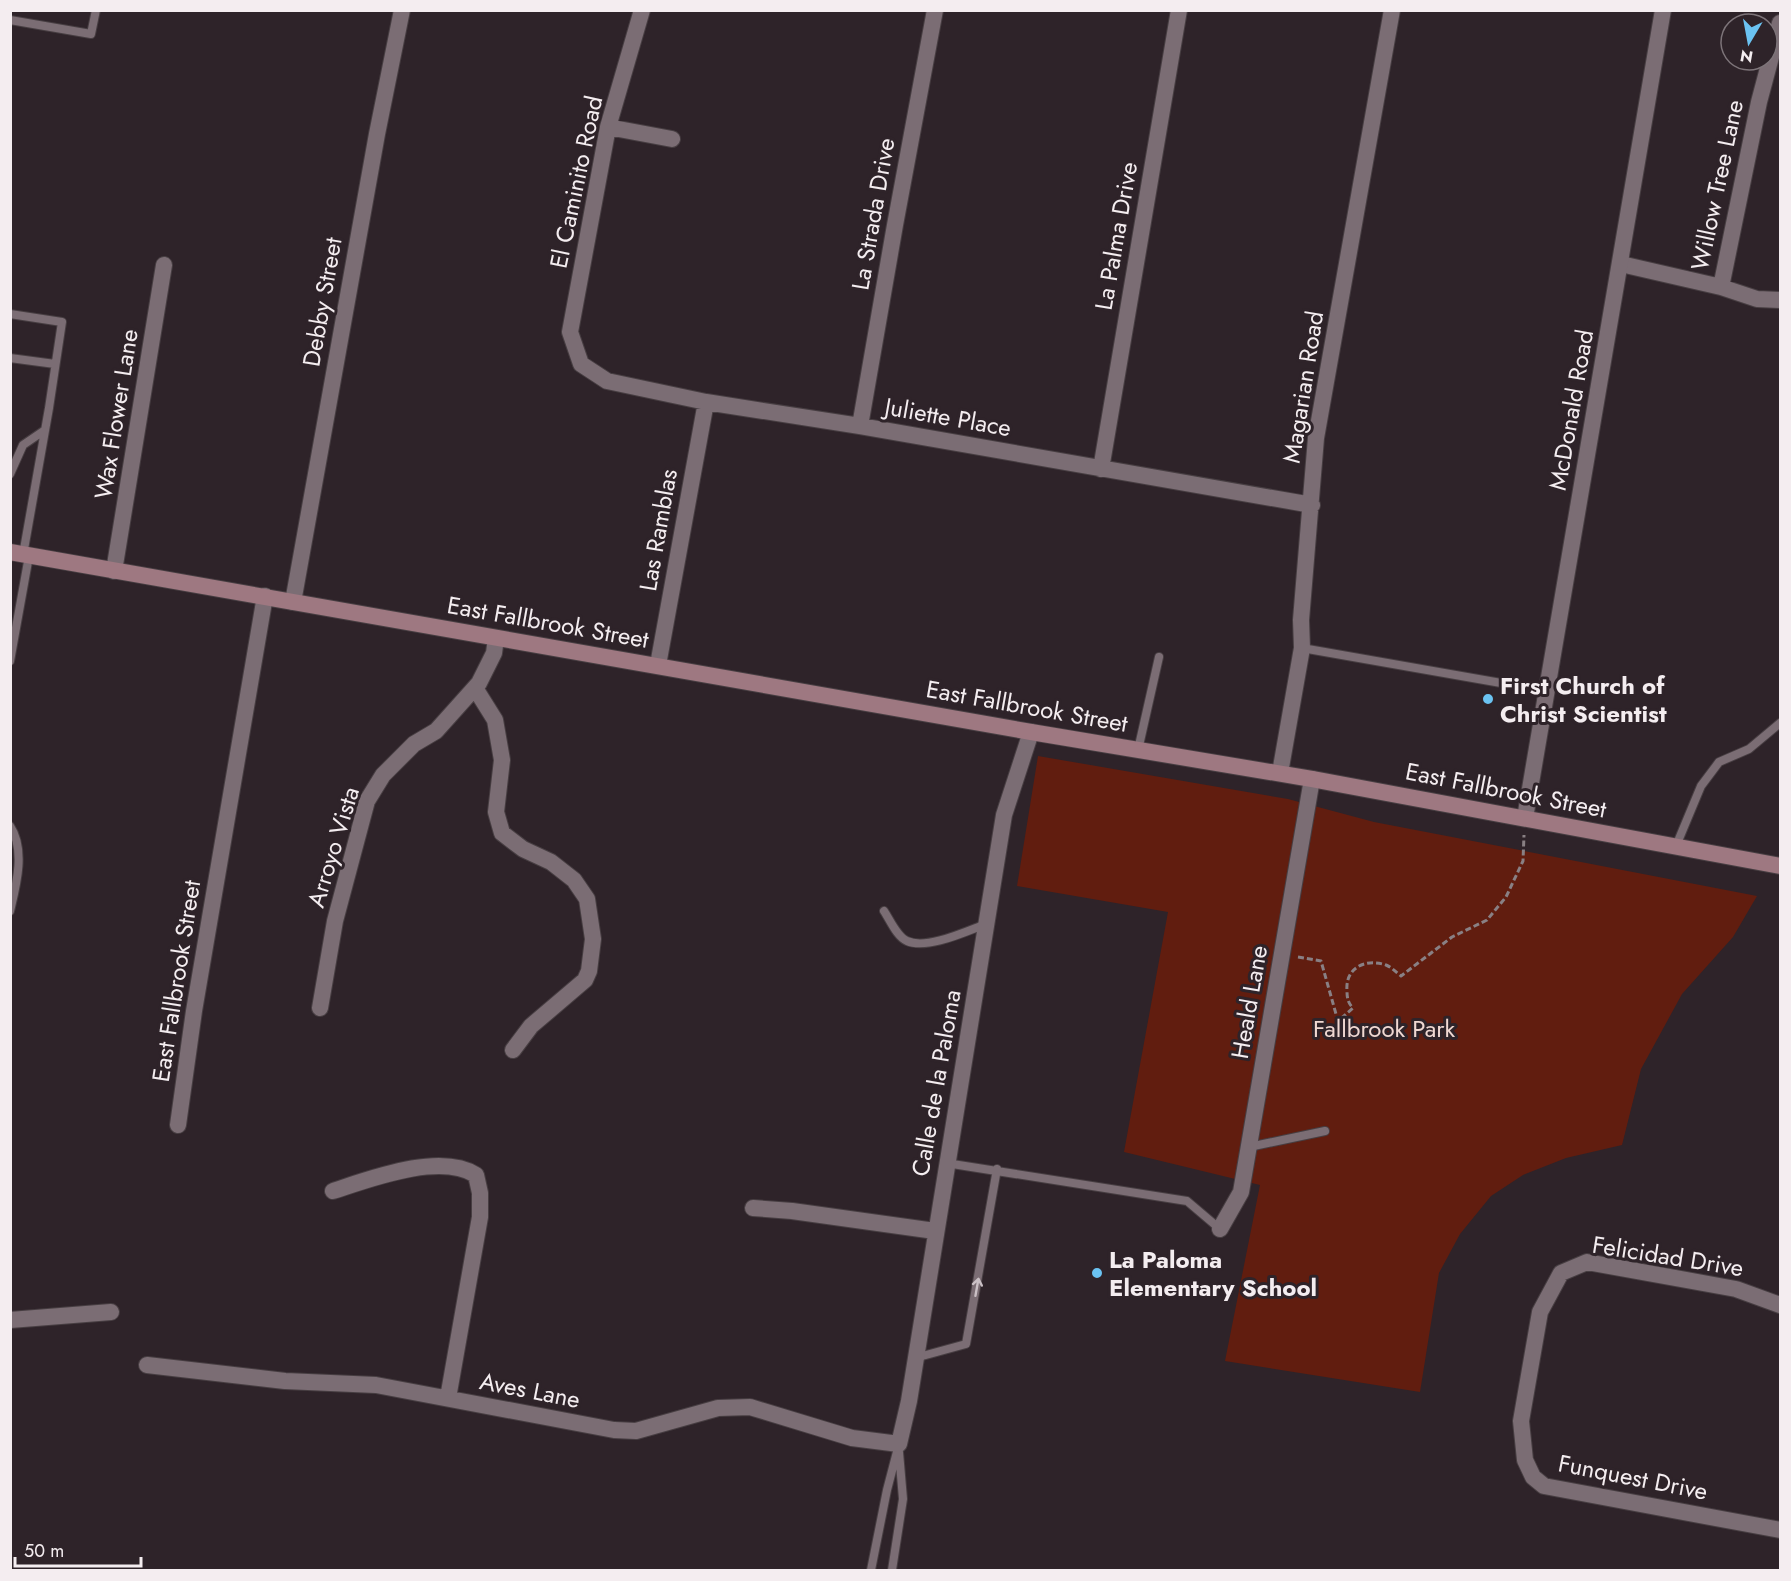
<svg xmlns="http://www.w3.org/2000/svg" width="1791" height="1581" viewBox="0 0 1791 1581" font-family="Jost,sans-serif">
<style>
.green{fill:#611d0f}
.lines{fill:none;stroke-linecap:round;stroke-linejoin:round}
.service-casing{stroke:#473e42;stroke-width:10}
.minor-casing{stroke:#473e42;stroke-width:18}
.tertiary-casing{stroke:#473e42;stroke-width:18}
.secondary-casing{stroke:#473e42;stroke-width:18}
.path{stroke:#898084;stroke-width:3;stroke-dasharray:6 3;stroke-linecap:butt}
.service{stroke:#7b6d74;stroke-width:8}
.minor{stroke:#7b6d74;stroke-width:16}
.tertiary{stroke:#7b6d74;stroke-width:16}
.secondary{stroke:#9e7881;stroke-width:16}
.oneway{stroke:#cac0c5}
.poi-dot{fill:#6bc3f2;stroke:#2e2329;stroke-width:2}
.labels{text-anchor:middle;dominant-baseline:central;stroke-width:6;stroke-linejoin:round;paint-order:stroke}
.street-label{font-size:24px;fill:#f4edf0;stroke:#2e2329}
.poi-label{font-size:24px;font-weight:bold;fill:#f4edf0;stroke:#2e2329;text-anchor:start}
.park-label{font-size:24px;fill:#f0d8d2;stroke:#2e2329}
</style>
<rect width="100%" height="100%" fill="#2e2329"/>
<path class="green" d="M1038,756L1288,799L1374,822L1757,896L1733,937L1682,994L1641,1069L1622,1145L1566,1158L1523,1175L1491,1196L1460,1234L1439,1273L1420,1392L1225,1361L1260,1185L1124,1152L1168,912L1017,886Z"/>
<g class="lines">
<g class="service-casing">
<path id="service" d="M10,20L91,34L96,10
M10,314L62,322L49,408L23,555
M10,358L55,364
M10,474L23,445L45,430
M1302,648L1547,691
M10,661L29,556
M1138,750L1159,657
M10,826C26,850 16,886 10,911
M1676,846L1701,786L1719,762L1749,749L1780,723
M884,911C890,920 897,937 907,941C927,950 967,931 986,924
M1249,1147L1325,1131
M946,1163L1187,1201L1220,1229
M915,1358L966,1344L997,1169
M871,1570L887,1490L899,1444
M892,1570L903,1499L899,1452"/>
</g>
<g class="minor-casing">
<path id="minor" d="M642,10L608,127L570,332L581,364L607,381L706,402L860,426L1312,505
M608,127L672,139
M1621,264L1721,287L1757,299L1780,300
M1721,287L1759,102L1780,23
M860,426L895,225L935,10
M1101,469L1179,10
M114,571L164,265
M293,602L377,134L402,10
M658,665L706,402
M475,688L495,720L502,760L496,812L502,833L523,849L551,862L574,880L587,899L593,939L589,971L585,980L531,1026L513,1050
M1280,773L1302,648L1301,620L1316,438L1392,10
M320,1008L335,921L367,801L383,775L414,744L436,731L479,683L494,653L496,638
M178,1125L194,1011L265,596
M333,1191C370,1179 440,1152 476,1175L480,1193V1217L448,1398
M753,1208L792,1211L935,1231
M1220,1229L1241,1192L1312,779
M1780,1305L1736,1289L1587,1262L1561,1273L1540,1312L1521,1421L1525,1460L1533,1477L1544,1486L1780,1530
M10,1320L111,1312
M147,1365L285,1381L376,1385L614,1430L636,1431L718,1408L750,1407L852,1438L899,1444L909,1401L1004,815L1031,732"/>
</g>
<g class="tertiary-casing">
<path id="tertiary" d="M1525,818L1663,10"/>
</g>
<g class="secondary-casing">
<path id="secondary" d="M10,552L1031,732L1312,779L1780,866"/>
</g>
<path class="path" d="M1298,957L1321,961L1338,1021L1353,1008C1348,1003 1347,998 1347,991C1345,968 1365,958 1386,965C1391,967 1396,972 1401,976L1452,937L1487,920L1506,897L1523,861L1524,835"/>
<use href="#service" class="service"/>
<use href="#minor" class="minor"/>
<use href="#tertiary" class="tertiary"/>
<use href="#secondary" class="secondary"/>
</g>
<defs><path id="oneway-shaft" d="M-6 0H5M1.5-3L5.5 0L1.5 3" fill="none" stroke-width="1.6" stroke-linecap="round" stroke-linejoin="round" transform="scale(1.5)"/></defs>
<use class="oneway" href="#oneway-shaft" transform="translate(977 1287) rotate(-80)"/>
<g class="poi-dot">
<circle cx="1488" cy="699" r="6"/>
<circle cx="1097" cy="1273" r="6"/>
</g>
<g class="labels">
<g class="street-label">
<text transform="translate(576 182) rotate(-78)">El Caminito Road</text>
<text transform="translate(1717 185) rotate(-78)">Willow Tree Lane</text>
<text transform="translate(873 214) rotate(-80)">La Strada Drive</text>
<text transform="translate(1116 236) rotate(-80)">La Palma Drive</text>
<text transform="translate(322 302) rotate(-80)">Debby Street</text>
<text transform="translate(1303 387) rotate(-81)">Magarian Road</text>
<text transform="translate(1571 410) rotate(-80)">McDonald Road</text>
<text transform="translate(116 414) rotate(-81)">Wax Flower Lane</text>
<text transform="translate(948 417) rotate(10)">Juliette Place</text>
<text transform="translate(658 530) rotate(-80)">Las Ramblas</text>
<text transform="translate(548 622) rotate(10)">East Fallbrook Street</text>
<text transform="translate(1027 706) rotate(10)">East Fallbrook Street</text>
<text transform="translate(1506 790) rotate(11)">East Fallbrook Street</text>
<text transform="translate(333 847) rotate(-73)">Arroyo Vista</text>
<text transform="translate(176 981) rotate(-81)">East Fallbrook Street</text>
<text transform="translate(1249 1002) rotate(-80)">Heald Lane</text>
<text transform="translate(936 1083) rotate(-80)">Calle de la Paloma</text>
<text transform="translate(1668 1256) rotate(9)">Felicidad Drive</text>
<text transform="translate(530 1390) rotate(11)">Aves Lane</text>
<text transform="translate(1633 1477) rotate(11)">Funquest Drive</text>
</g>
<g class="poi-label">
<text x="1500" y="685">First Church of<tspan x="1500" dy="28">Christ Scientist</tspan></text>
<text x="1109" y="1259">La Paloma<tspan x="1109" dy="28">Elementary School</tspan></text>
</g>
<g class="park-label">
<text x="1384" y="1028">Fallbrook Park</text>
</g>
</g>
<rect width="1791" height="1581" fill="none" stroke="#f4edf0" stroke-width="24"/>
<g transform="translate(1749 42) rotate(190)"><circle r="28" fill="#2e2329" stroke="#7d7479" stroke-width="1.5"/>
<path d="M0-4.5L10 22L0 15L-10 22Z" fill="#6bc3f2"/>
<text y="-9" font-size="16" font-weight="bold" text-anchor="middle" fill="#f4edf0">N</text>
</g>
<path d="M15 1557v9h126v-9" fill="none" stroke="#f4edf0" stroke-width="3"/>
<text x="24" y="1557" font-size="18" fill="#f4edf0" stroke="#2e2329" stroke-width="4.5" paint-order="stroke">50 m</text>
</svg>
